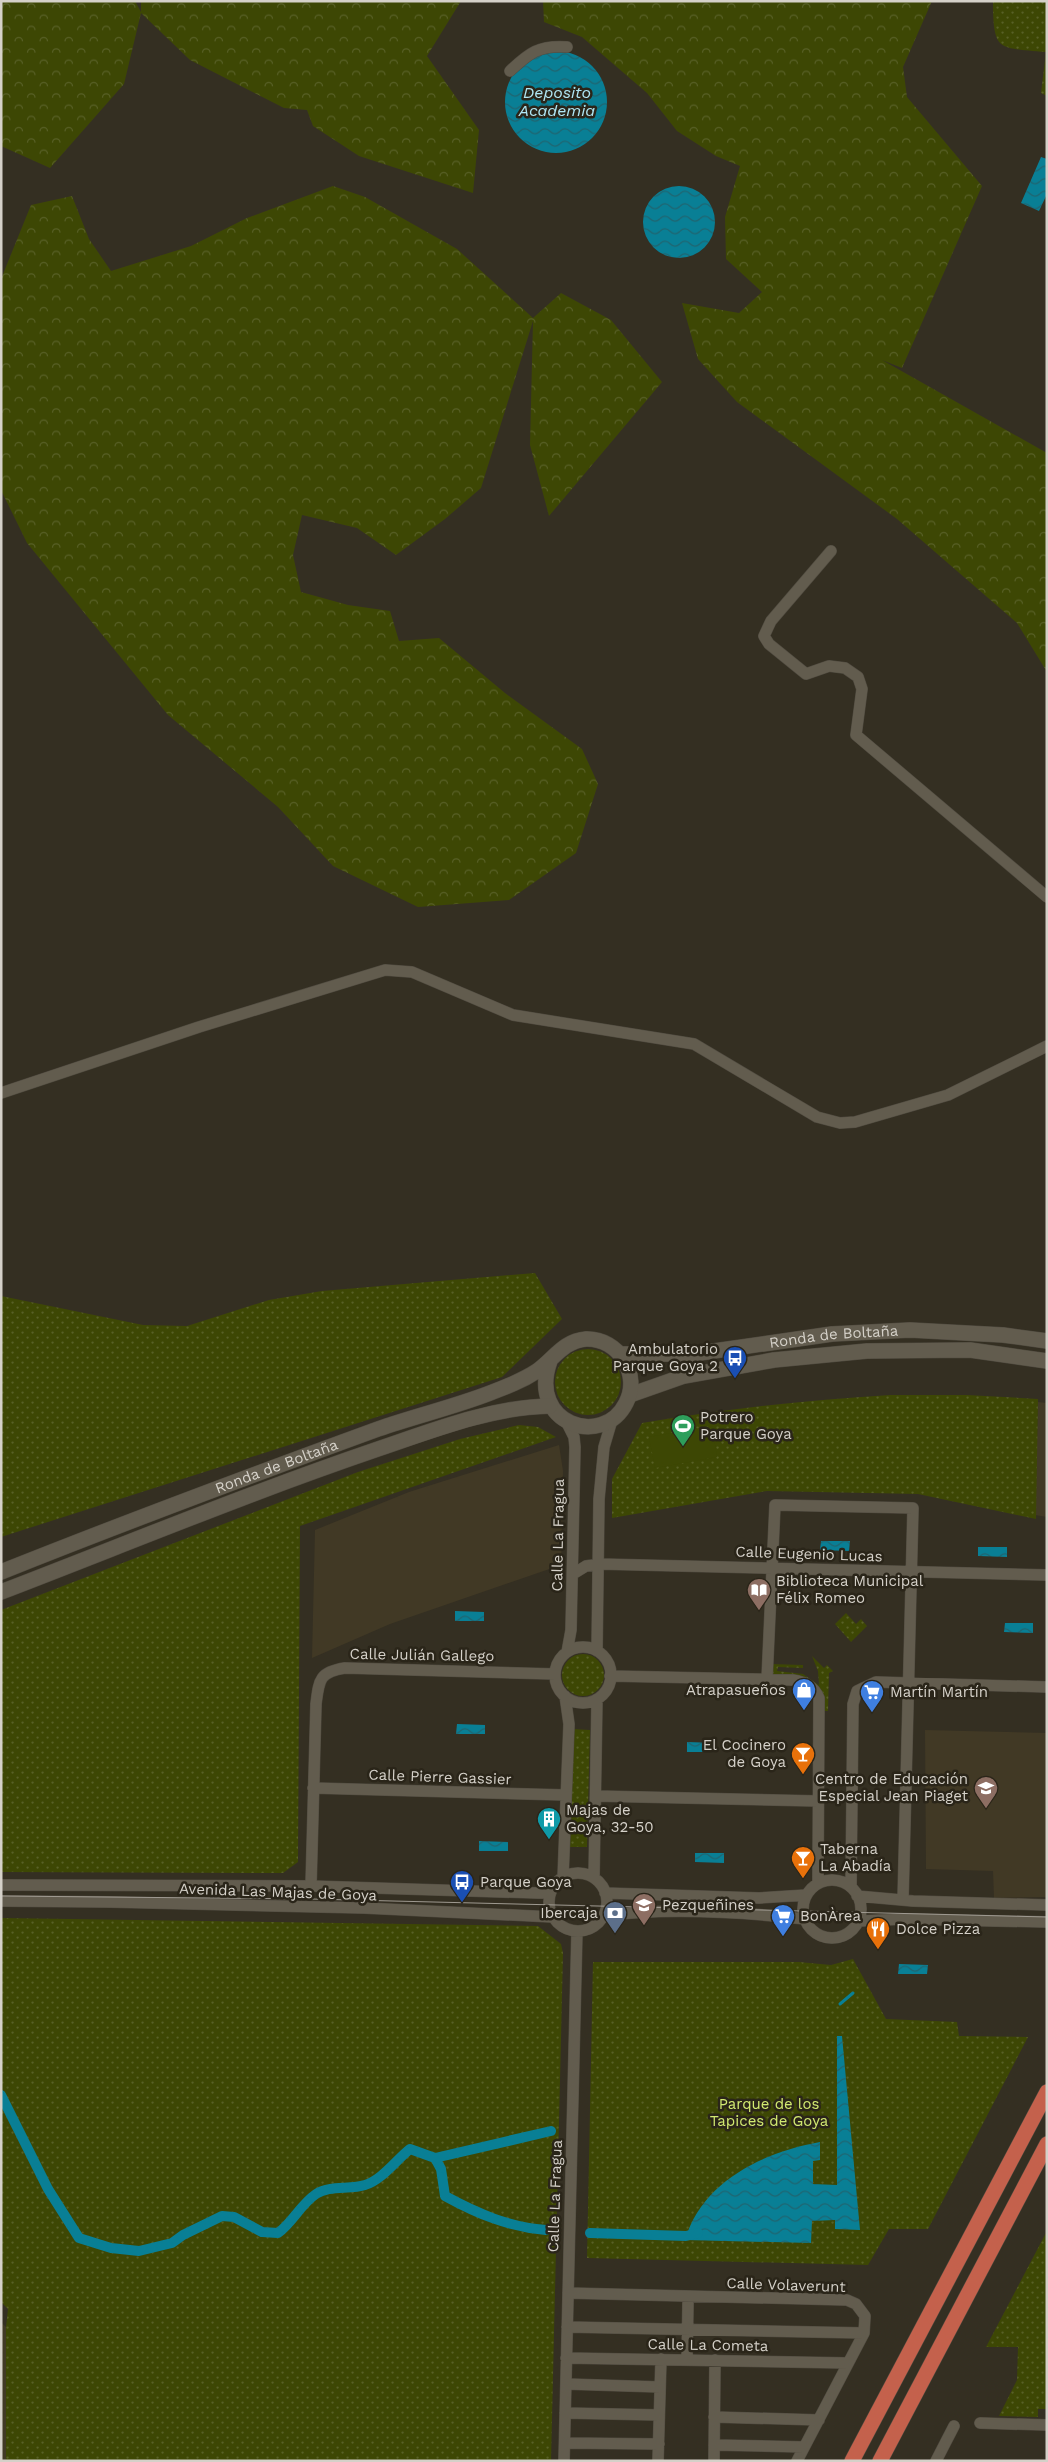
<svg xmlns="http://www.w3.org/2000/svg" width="1048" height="2462" viewBox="0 0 1048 2462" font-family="'Work Sans',sans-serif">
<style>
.built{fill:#413925}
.grass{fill:url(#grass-dots)}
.forest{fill:url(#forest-crowns)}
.pitch{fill:#3d4704}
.water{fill:url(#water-waves)}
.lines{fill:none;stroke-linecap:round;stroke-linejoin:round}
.stream{stroke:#097f95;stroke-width:3}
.canal{stroke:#097f95;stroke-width:10}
.minor-casing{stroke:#504b40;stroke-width:12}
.secondary-casing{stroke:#504b40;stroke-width:16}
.trunk-casing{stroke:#504b40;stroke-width:16}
.minor{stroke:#625c4e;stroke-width:11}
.secondary{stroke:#625c4e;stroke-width:15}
.trunk{stroke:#c4614c;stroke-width:15}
.tram{stroke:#9f9a91;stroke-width:1}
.labels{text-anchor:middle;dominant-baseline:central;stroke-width:5;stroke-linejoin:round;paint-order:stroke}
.street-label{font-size:15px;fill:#d5d1c9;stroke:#2a2519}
.poi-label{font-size:15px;fill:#d5d1c9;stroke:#2a2519;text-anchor:start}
.park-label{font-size:15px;fill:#d2ea71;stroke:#2a2519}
.water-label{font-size:16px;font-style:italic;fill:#b0e8f6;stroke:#2a2519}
</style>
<defs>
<pattern id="grass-dots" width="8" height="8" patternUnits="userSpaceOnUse" patternTransform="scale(1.25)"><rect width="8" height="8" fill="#3d4704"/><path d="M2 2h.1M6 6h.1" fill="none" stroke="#586027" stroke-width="1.8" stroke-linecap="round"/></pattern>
<pattern id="forest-crowns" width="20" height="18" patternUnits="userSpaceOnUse" patternTransform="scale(1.25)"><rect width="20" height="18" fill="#3d4704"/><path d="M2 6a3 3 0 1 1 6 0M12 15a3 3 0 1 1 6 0" fill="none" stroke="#586027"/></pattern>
<pattern id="water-waves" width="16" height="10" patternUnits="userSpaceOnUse" patternTransform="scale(1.25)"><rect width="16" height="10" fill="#097f95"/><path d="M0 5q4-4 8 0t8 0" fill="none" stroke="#1f6571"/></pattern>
</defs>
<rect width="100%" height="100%" fill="#342f22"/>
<path class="built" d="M1038,1402L1047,1403V1517L1035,1515Z
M559,1445L563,1471L561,1565L390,1624L312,1658L315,1530L409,1492Z
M925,1730L1047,1733V1897L994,1898L993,1871L926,1869Z
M1,2322L6,2327V2461H1Z"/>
<path class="grass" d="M993,1H1047V96L1041,93L1046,52C999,47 993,54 993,1Z
M535,1273L562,1319L502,1377L1,1537V1296L143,1325L187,1326L269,1300L322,1291Z
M555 1382a33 33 0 1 1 66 0a33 33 0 1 1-66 0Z
M890,1395H967L1038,1399L1036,1519L918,1494L767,1491L612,1518V1479L642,1423C725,1409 806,1400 890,1395Z
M519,1425L538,1427L556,1437L300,1526L298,1862L283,1873L1,1872V1610L358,1472L460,1439Z
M846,1613L856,1624L861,1619L867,1626L851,1642L835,1624Z
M562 1675a21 21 0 1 1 42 0a21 21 0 1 1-42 0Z
M812,1656L824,1668L827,1665L833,1671L829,1673L828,1711H824L807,1678L798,1675L770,1674V1664L803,1665V1668L778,1667L777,1671L803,1674L819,1685L818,1671Z
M573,1729L590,1730L587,1847H570Z
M1,1918L538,1926L561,1944L563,1953L551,2461H6V2327L8,2309L1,2302Z
M853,1959L886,2019L957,2022L959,2036L1028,2037L928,2229H889L868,2265L587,2258L593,1962H799L831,1965Z
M1047,2231V2409H1038V2417L999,2416L1017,2380L1018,2347H986Z"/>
<path class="forest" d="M1,1H135L141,12V1H461L427,56L479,130L473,193L359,156L313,126L307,110L284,108L190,60L141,13L124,84L50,168L1,146Z
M543,1H932L903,67L907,97L982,186L902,368L882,360L1047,453V672L1017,623L897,519L737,402L698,359L682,303L739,313L762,292L726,259L725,217L740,166L716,156L677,131L647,93L582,37L544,22Z
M333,186L365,197L457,249L533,318L561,293L611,320L662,382L549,516L530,445L533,321L481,488L445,519L396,555L357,528L302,515L293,555L301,592L348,605L390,611L399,641L439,638L505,693L582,749L598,784L576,853L509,900L418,907L333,866L278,807L168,715L27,543L1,490V279L31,205L72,196L89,239L111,271L191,246L247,218Z"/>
<path class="pitch" d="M712,1426L717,1457L655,1468L649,1437Z"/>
<path class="water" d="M505 102a51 51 0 1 1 102 0a51 51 0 1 1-102 0Z
M1041,157L1047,159V194L1039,211L1021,203Z
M643 222a36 36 0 1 1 72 0a36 36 0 1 1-72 0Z
M821,1541H850L849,1551L820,1550Z
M978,1547H1007V1557L978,1556Z
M455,1611L484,1612V1621H455Z
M1005,1623H1033V1633L1004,1632Z
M457,1724L485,1725V1734H456Z
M687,1742L716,1743L715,1752H687Z
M479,1841L508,1842V1851H479Z
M695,1853H724V1863L695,1862Z
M899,1964L928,1965L927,1974H898Z
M837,2036H842L860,2230L835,2229V2220L812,2221L811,2243L685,2240C702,2181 764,2152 820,2142V2160L813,2161V2184L837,2185Z"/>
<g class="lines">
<path class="stream" d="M840,2004L853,1993"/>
<path class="canal" d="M1,2095L48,2189L79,2238L111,2248L139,2251L172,2243L183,2235L222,2216L234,2217L262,2232L278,2233C293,2222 300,2205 316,2194C329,2185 350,2190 365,2185C382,2180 396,2160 410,2149L435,2158L441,2169L445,2196C478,2214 509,2227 546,2230
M435,2158L551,2131
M590,2233L686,2236L698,2233"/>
<g class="minor-casing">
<path id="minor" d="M510,71C529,53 539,45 567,47
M831,551L771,621L764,636L769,644L806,674L829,666L845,668L858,677L862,689L856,735L1047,897
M1,1093L199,1027L385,970L412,972L513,1015L694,1044L817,1117L840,1123L855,1122L948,1095L1047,1046
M566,1421L574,1437L575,1447L571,1630L567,1652
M573,1574L586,1566L599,1564L1047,1575
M555 1675a28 28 0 1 1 56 0a28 28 0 1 1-56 0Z
M597,1651L599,1499L604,1447L612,1420
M610,1676L793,1680C805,1682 814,1686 819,1698L818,1883
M767,1679L775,1505L913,1508L903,1900
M313,1788L566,1795
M596,1796L818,1801
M549 1902a29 29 0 1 1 58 0a29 29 0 1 1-58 0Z
M563,1878L569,1724L565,1696
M594,1878L597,1699
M803 1909a29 29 0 1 1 58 0a29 29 0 1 1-58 0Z
M1,1885L311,1886L538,1893L551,1892
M311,1886L316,1704C319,1680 319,1672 345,1668L555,1674
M851,1887L853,1704L857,1691L876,1682L1047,1687
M605,1893L759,1898L806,1895
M857,1896L913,1901L1047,1905
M1,1901L110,1902L364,1908L553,1917
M603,1916C668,1907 741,1912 805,1919
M859,1921L906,1919L1047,1922
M568,2293L847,2300L856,2304L865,2316L864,2333L797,2461
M567,2327L864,2333
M566,2358L848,2363
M687,2360L688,2303
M566,2384L660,2387
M565,2413L659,2415
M714,2417L819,2420
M980,2423L1047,2425
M565,2443L659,2444
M714,2445L804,2447
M564,2461L577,1931
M658,2461L661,2359
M714,2461L715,2360
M936,2461L954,2426"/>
</g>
<g class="secondary-casing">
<g id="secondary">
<path id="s1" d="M620,1354H693L832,1334L910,1330L1003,1335L1047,1341"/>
<path d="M630,1395L684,1376L774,1360L867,1351L970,1350L1047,1361"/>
<path id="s2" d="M1,1572C126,1522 252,1475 378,1429C415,1416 454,1407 490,1393C506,1387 522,1381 537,1371C554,1359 563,1341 586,1339C619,1338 641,1375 626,1403C603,1449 527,1424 550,1361"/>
<path d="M1,1592C126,1544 249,1493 375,1450C431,1431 491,1407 550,1406"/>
</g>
</g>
<g class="trunk-casing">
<path id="trunk" d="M852,2461L1047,2092
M880,2461L1047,2144"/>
</g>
<use href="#minor" class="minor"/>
<use href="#secondary" class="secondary"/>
<use href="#trunk" class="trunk"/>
<path class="tram" d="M1,1896L311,1899L1047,1917"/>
</g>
<defs>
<g id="bus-pin" transform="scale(1.25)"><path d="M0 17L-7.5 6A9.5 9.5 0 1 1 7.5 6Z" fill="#1a4fb4" stroke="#2a2519"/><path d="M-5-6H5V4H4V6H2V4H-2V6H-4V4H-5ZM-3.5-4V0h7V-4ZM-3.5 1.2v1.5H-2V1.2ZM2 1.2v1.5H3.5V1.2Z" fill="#fff"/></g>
<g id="stadium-pin" transform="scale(1.25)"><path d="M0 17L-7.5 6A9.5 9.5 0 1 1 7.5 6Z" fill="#2e9e5b" stroke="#2a2519"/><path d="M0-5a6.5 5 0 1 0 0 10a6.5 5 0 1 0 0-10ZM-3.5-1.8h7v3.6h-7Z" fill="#fff"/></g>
<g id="library-pin" transform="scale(1.25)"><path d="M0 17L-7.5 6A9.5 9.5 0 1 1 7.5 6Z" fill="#8d6e63" stroke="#2a2519"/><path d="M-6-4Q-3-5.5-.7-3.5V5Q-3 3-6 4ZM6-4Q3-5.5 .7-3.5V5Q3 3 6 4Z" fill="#fff"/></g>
<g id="shop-pin" transform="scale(1.25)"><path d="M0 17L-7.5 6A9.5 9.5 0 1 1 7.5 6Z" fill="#3f7fe0" stroke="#2a2519"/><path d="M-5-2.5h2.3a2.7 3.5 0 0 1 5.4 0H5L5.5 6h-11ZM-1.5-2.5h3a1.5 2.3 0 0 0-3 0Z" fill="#fff"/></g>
<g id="supermarket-pin" transform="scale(1.25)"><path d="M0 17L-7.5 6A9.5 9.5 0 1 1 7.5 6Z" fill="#3f7fe0" stroke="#2a2519"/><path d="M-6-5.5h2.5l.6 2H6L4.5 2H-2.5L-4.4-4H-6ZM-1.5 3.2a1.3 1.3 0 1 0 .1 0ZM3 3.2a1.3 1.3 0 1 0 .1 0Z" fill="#fff"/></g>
<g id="bar-pin" transform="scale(1.25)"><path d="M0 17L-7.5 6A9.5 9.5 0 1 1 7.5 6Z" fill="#e8710a" stroke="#2a2519"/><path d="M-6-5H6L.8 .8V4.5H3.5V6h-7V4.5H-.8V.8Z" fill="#fff"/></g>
<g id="school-pin" transform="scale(1.25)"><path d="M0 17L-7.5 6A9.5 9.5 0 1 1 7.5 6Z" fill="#8d6e63" stroke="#2a2519"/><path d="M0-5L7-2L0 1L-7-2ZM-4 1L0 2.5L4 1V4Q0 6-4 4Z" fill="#fff"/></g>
<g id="building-pin" transform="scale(1.25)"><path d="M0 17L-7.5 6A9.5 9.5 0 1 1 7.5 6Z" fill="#0f9aa8" stroke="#2a2519"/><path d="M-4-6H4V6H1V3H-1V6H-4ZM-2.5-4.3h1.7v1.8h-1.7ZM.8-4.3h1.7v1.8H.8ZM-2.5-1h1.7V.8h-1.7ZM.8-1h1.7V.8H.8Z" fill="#fff"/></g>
<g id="bank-pin" transform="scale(1.25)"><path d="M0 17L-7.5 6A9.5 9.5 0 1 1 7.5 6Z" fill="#5c6f8a" stroke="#2a2519"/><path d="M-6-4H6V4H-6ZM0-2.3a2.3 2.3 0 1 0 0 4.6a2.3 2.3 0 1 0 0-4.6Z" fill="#fff"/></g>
<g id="restaurant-pin" transform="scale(1.25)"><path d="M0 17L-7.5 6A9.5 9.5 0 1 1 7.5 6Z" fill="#e8710a" stroke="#2a2519"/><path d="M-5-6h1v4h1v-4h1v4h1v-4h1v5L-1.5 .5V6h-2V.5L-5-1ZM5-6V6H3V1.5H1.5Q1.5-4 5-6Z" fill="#fff"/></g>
</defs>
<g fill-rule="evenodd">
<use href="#bus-pin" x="735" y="1358"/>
<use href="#stadium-pin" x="683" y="1426"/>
<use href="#library-pin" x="759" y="1590"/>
<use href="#shop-pin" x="804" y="1690"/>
<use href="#supermarket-pin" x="872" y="1692"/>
<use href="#bar-pin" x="803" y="1754"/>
<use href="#school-pin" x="986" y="1788"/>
<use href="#building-pin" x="549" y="1819"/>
<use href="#bar-pin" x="803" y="1858"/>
<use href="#bus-pin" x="462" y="1882"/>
<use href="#school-pin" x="644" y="1905"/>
<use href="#bank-pin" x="615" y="1913"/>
<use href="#supermarket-pin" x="783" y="1916"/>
<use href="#restaurant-pin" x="878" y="1929"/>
</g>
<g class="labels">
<g class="street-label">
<text stroke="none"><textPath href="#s1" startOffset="215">Ronda de Boltaña</textPath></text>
<text stroke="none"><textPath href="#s2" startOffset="295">Ronda de Boltaña</textPath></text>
<text transform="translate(558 1535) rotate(-89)">Calle La Fragua</text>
<text transform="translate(809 1554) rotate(2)">Calle Eugenio Lucas</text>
<text transform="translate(422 1655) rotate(1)">Calle Julián Gallego</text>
<text transform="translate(440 1777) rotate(2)">Calle Pierre Gassier</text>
<text transform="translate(278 1892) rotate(2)">Avenida Las Majas de Goya</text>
<text transform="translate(555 2196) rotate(-88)">Calle La Fragua</text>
<text transform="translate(786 2285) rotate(2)">Calle Volaverunt</text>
<text transform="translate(708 2345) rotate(1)">Calle La Cometa</text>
</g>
<g class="poi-label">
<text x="718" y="1349" text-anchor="end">Ambulatorio<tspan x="718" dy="17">Parque Goya 2</tspan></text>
<text x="700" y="1417">Potrero<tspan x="700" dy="17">Parque Goya</tspan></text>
<text x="776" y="1581">Biblioteca Municipal<tspan x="776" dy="17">Félix Romeo</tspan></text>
<text x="786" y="1690" text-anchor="end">Atrapasueños</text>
<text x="890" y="1692">Martín Martín</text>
<text x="786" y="1745" text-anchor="end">El Cocinero<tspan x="786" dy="17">de Goya</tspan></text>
<text x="968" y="1779" text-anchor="end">Centro de Educación<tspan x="968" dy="17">Especial Jean Piaget</tspan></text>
<text x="566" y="1810">Majas de<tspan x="566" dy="17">Goya, 32-50</tspan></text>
<text x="820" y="1849">Taberna<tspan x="820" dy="17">La Abadía</tspan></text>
<text x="480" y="1882">Parque Goya</text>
<text x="662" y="1905">Pezqueñines</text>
<text x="598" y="1913" text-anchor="end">Ibercaja</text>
<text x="800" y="1916">BonÀrea</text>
<text x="896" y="1929">Dolce Pizza</text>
</g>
<g class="park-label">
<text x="769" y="2104">Parque de los<tspan x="769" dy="17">Tapices de Goya</tspan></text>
</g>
<g class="water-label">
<text x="557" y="92">Deposito<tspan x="557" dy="18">Academia</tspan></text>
</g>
</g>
<rect width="1048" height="2462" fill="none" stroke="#d5d1c9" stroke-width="5"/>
</svg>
